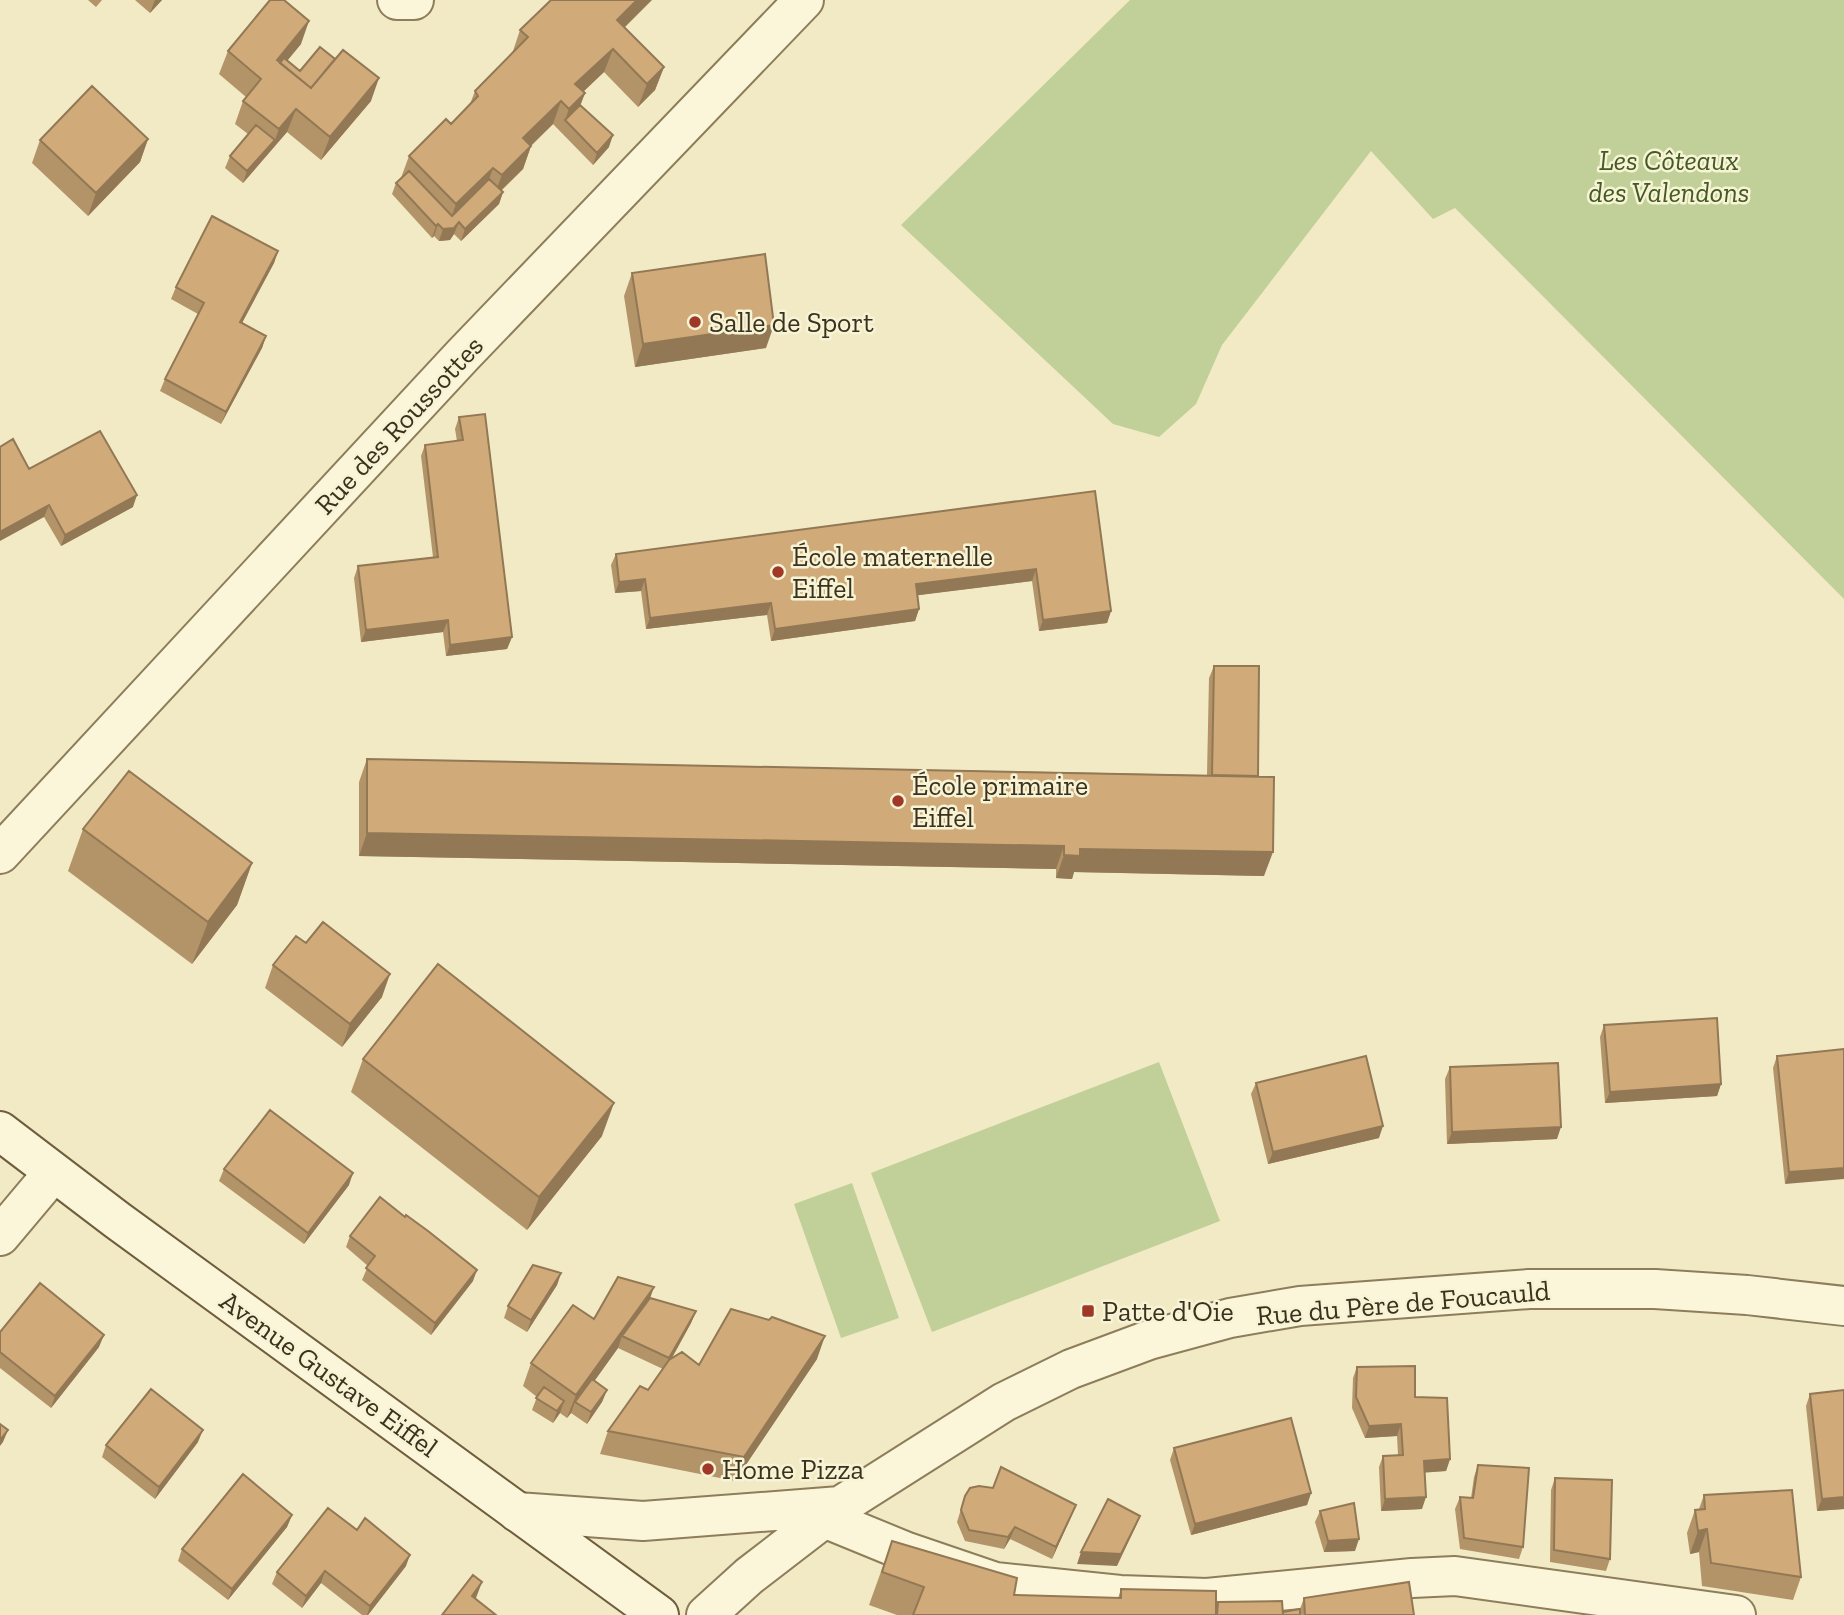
<svg xmlns="http://www.w3.org/2000/svg" width="1844" height="1615" viewBox="0 0 1844 1615" font-family="'Zilla Slab',serif">
<style>
.green{fill:#c1d098}
.lines{fill:none;stroke-linecap:round;stroke-linejoin:round}
.minor-casing{stroke:#8d7d5a;stroke-width:42}
.secondary-casing{stroke:#6f5d3d;stroke-width:42}
.minor{stroke:#fbf6d9;stroke-width:38}
.secondary{stroke:#fbf6d9;stroke-width:38}
.wall{fill:#b39368}
.shaded-wall{fill:#927855}
.building{fill:#d0ab79;stroke:#927855;stroke-width:2}
.poi-dot{fill:#9f3827;stroke:#f7f3d5;stroke-width:2.5}
.labels{text-anchor:middle;dominant-baseline:central;stroke-width:5;stroke-linejoin:round;paint-order:stroke}
.park-label{font-size:28px;font-style:italic;fill:#445a24;stroke:#f7f3d5}
.poi-label{font-size:28px;fill:#3c311e;stroke:#f7f3d5;text-anchor:start}
.street-label{font-size:28px;fill:#3c311e;stroke:#f7f3d5}
</style>
<rect width="100%" height="100%" fill="#f1eac5"/>
<path class="green" d="M1130,0H1844V599L1455,208L1433,219L1371,151L1222,345L1196,404L1159,437L1113,424L901,225Z
M1159,1062L1220,1221L932,1332L871,1173Z
M852,1183L899,1318L841,1338L794,1204Z"/>
<g class="lines">
<g class="minor-casing">
<path id="minor" d="M397,0H414
M0,854L462,356L804,0
M0,1236L53,1173
M517,1512L643,1521L840,1506
M824,1518L907,1552L995,1582L1120,1595L1207,1598L1412,1578L1455,1576L1736,1615
M706,1615L749,1576L840,1506L1004,1402L1071,1369L1149,1340L1230,1318L1300,1306L1529,1289H1655L1747,1295L1844,1306"/>
</g>
<g class="secondary-casing">
<path id="secondary" d="M0,1131L117,1220L659,1615"/>
</g>
<use href="#minor" class="minor"/>
<use href="#secondary" class="secondary"/>
</g>
<path class="wall" d="M88,0H102L96,7Z
M135,0H162L150,13Z
M624,27L664,67L655,90L638,107L604,72L583,92L585,93L580,105L609,147L593,165L553,124L531,146L523,169L501,191L503,192L499,204L461,241L454,234L450,240L439,241L434,236L432,238L392,194L396,183L401,178L409,156L451,124L470,104L475,91L512,54L520,30Z
M301,44L287,61L300,71L371,101L321,160L287,132L243,183L225,168L230,156L248,134L235,124L243,101L246,97L219,74L228,51Z
M148,139L140,162L88,216L32,163L40,140Z
M278,251L274,263L242,323L266,336L262,348L221,424L160,391L165,379L198,314L171,299L176,287Z
M632,273L766,348L635,367L624,296Z
M459,417L512,637L507,649L446,656L443,632L361,642L354,578L358,566L433,557L421,456L425,445L457,441L455,429Z
M29,469L133,507L61,546L44,517Z
M1095,491L1111,611L1107,623L1039,631L1032,581L918,595L919,609L915,621L771,641L767,615L646,629L641,591L615,593L611,565L616,554Z
M1214,666L1258,776L1264,876L1074,872L1072,879L1056,878V869L359,856V782L367,759L1207,775L1209,678Z
M83,829L252,863L237,905L192,964L68,871Z
M273,965L382,997L342,1047L265,988Z
M1604,1025L1721,1084L1717,1096L1605,1103L1600,1037Z
M1844,1049L1785,1184L1773,1068L1777,1056Z
M363,1059L602,1136L527,1230L351,1092Z
M1450,1067L1557,1139L1447,1144L1445,1079Z
M1256,1083L1379,1138L1268,1164L1251,1094Z
M224,1169L349,1185L304,1244L219,1181Z
M405,1217L473,1281L431,1335L362,1280L368,1266L346,1247L350,1236Z
M561,1273L557,1285L527,1332L504,1318L508,1306Z
M650,1298L696,1311L691,1323L671,1360L699,1365L817,1359L735,1481L600,1454L608,1431L648,1390L663,1369L618,1348L594,1381L607,1390L602,1402L587,1424L571,1413L567,1418L560,1413L553,1423L532,1410L537,1397L523,1386L531,1363L594,1319Z
M0,1332L99,1347L51,1408L0,1368Z
M1357,1367L1415,1397L1450,1459L1446,1471L1425,1472L1422,1509L1381,1511L1379,1467L1383,1456L1398,1455L1397,1436L1365,1438L1352,1408L1353,1378Z
M1844,1390V1509L1817,1511L1806,1406L1810,1394Z
M198,1442L155,1499L102,1457L106,1445Z
M1174,1448L1311,1493L1307,1505L1191,1535L1170,1460Z
M1478,1465L1523,1547L1519,1559L1460,1549L1455,1509L1460,1497L1471,1498L1474,1477Z
M1555,1478L1610,1559L1606,1571L1550,1562L1551,1490Z
M1704,1495L1801,1577L1793,1600L1702,1586L1699,1552L1690,1554L1687,1533L1695,1510L1699,1509Z
M965,1496L1076,1505L1052,1559L1010,1539L1004,1549L965,1541L957,1522Z
M1320,1511L1355,1551L1324,1552L1315,1522Z
M292,1515L287,1527L228,1600L178,1561L182,1549Z
M892,1541L1014,1595L1118,1598L1121,1589L1216,1608L1218,1602L1283,1612L1300,1609L1304,1598L1414,1615H897L869,1605Z
M406,1566L368,1615H362L321,1583L302,1608L272,1584L277,1572Z"/>
<path class="shaded-wall" d="M155,0H162L150,13Z
M637,0H652L609,43L617,20Z
M309,21L301,44L276,74L277,60Z
M613,49L604,72L567,107L575,84Z
M664,67L655,90L638,107L647,84Z
M379,78L371,101L321,160L330,137Z
M585,93L576,117L565,120L569,109Z
M561,101L553,124L515,161L523,138Z
M296,109L287,132L243,183L247,171L275,140L279,129Z
M613,135L609,147L593,165L597,153Z
M148,139L140,162L88,216L96,193Z
M531,146L523,169L493,198L502,175Z
M493,168L485,191L448,227L456,204Z
M503,192L499,204L461,241L465,229Z
M459,222L454,234L450,240L439,241L443,229Z
M438,224L434,236L432,238L436,226Z
M278,251L274,263L236,334L240,322Z
M774,325L766,348L635,367L643,344Z
M266,336L262,348L221,424L226,412Z
M137,495L133,507L61,546L65,535Z
M49,505L44,517L0,541V532Z
M1036,569L1032,581L912,596L916,584Z
M645,579L641,591L615,593L619,582Z
M771,603L767,615L646,629L650,618Z
M919,609L915,621L771,641L775,629Z
M1111,611L1107,623L1039,631L1043,620Z
M448,620L443,632L361,642L366,630Z
M512,637L507,649L446,656L450,645Z
M367,833L1064,846L1056,869L359,856Z
M1080,849L1273,852L1264,876L1074,872L1072,879L1056,878L1064,855Z
M252,863L237,905L192,964L208,922Z
M390,974L382,997L342,1047L350,1024Z
M1721,1084L1717,1096L1605,1103L1610,1092Z
M614,1103L602,1136L527,1230L539,1197Z
M1383,1126L1379,1138L1268,1164L1273,1152Z
M1561,1127L1557,1139L1447,1144L1452,1132Z
M1844,1168V1179L1785,1184L1789,1172Z
M353,1173L349,1185L304,1244L308,1233Z
M477,1270L473,1281L431,1335L435,1323Z
M561,1273L557,1285L527,1332L531,1320Z
M654,1287L646,1310L622,1336L618,1348L578,1404L575,1402L571,1413L567,1418L576,1395Z
M696,1311L691,1323L665,1370L669,1358Z
M104,1335L99,1347L51,1408L55,1396Z
M825,1336L817,1359L735,1481L744,1457Z
M607,1390L602,1402L587,1424L591,1412Z
M564,1401L560,1413L553,1423L557,1411Z
M1401,1424L1397,1436L1365,1438L1369,1426Z
M8,1430L3,1442L0,1446V1440Z
M203,1430L198,1442L155,1499L159,1487Z
M1450,1459L1446,1471L1420,1473L1424,1461Z
M1311,1493L1307,1505L1191,1535L1195,1524Z
M1426,1497L1422,1509L1381,1511L1385,1499Z
M1844,1497V1509L1817,1511L1822,1499Z
M1076,1505L1071,1517L1052,1559L1056,1547Z
M292,1515L287,1527L228,1600L232,1589Z
M1140,1516L1135,1528L1117,1566L1077,1564L1081,1552Z
M1015,1527L1010,1539L1004,1549L1008,1537Z
M1707,1529L1699,1552L1690,1554L1698,1531Z
M1359,1539L1355,1551L1324,1552L1328,1541Z
M410,1555L406,1566L368,1615H367L370,1606Z
M325,1571L321,1583L302,1608L306,1596Z
M482,1582L473,1606L472,1596Z"/>
<path class="building" d="M270,0H284L309,21L277,60L311,88L343,50L379,78L330,137L296,109L279,129L243,101L261,79L228,51Z
M551,0H637L617,20L664,67L647,84L613,49L575,84L585,93L569,109L561,101L523,138L531,146L502,175L493,168L456,204L409,156L446,119L451,124L478,96L475,91L528,37L520,30Z
M320,47L335,59L311,88L280,63L284,58L300,71Z
M92,86L148,139L96,193L40,140Z
M580,105L613,135L597,153L565,120Z
M256,125L275,140L247,171L230,156Z
M409,171L452,216L489,179L503,192L465,229L459,222L454,228L443,229L438,224L436,226L396,183Z
M212,216L278,251L240,322L266,336L226,412L165,379L204,303L176,287Z
M765,254L774,325L643,344L632,273Z
M485,414L512,637L450,645L448,620L366,630L358,566L438,557L425,445L463,440L459,417Z
M100,431L137,495L65,535L49,505L0,532V447L13,439L29,469Z
M1095,491L1111,611L1043,620L1036,569L916,584L919,609L775,629L771,603L650,618L645,579L619,582L616,554Z
M1214,666H1259L1258,776L1212,775Z
M367,759L1274,777L1273,852L1080,849V856L1064,855V846L367,833Z
M129,771L252,863L208,922L83,829Z
M323,922L390,974L350,1024L273,965L296,936L306,943Z
M438,964L614,1103L539,1197L363,1059Z
M1717,1018L1721,1084L1610,1092L1604,1025Z
M1844,1049V1168L1789,1172L1777,1056Z
M1366,1056L1383,1126L1273,1152L1256,1083Z
M1558,1063L1561,1127L1452,1132L1450,1067Z
M270,1110L353,1173L308,1233L224,1169Z
M380,1197L405,1217L406,1215L428,1231L477,1270L435,1323L366,1268L375,1256L350,1236Z
M533,1265L561,1273L531,1320L508,1306Z
M618,1277L654,1287L576,1395L531,1363L573,1305L594,1319Z
M40,1283L104,1335L55,1396L0,1352V1332Z
M650,1298L696,1311L669,1358L622,1336Z
M731,1309L769,1320L772,1317L825,1336L744,1457L608,1431L640,1386L648,1390L669,1360L682,1352L699,1365Z
M1415,1366V1397L1447,1398L1450,1459L1424,1461L1426,1497L1385,1499L1383,1456L1403,1455L1401,1424L1369,1426L1356,1397L1357,1367Z
M592,1379L607,1390L591,1412L575,1402Z
M544,1387L564,1401L557,1411L536,1398Z
M151,1389L203,1430L159,1487L106,1445Z
M1844,1390V1497L1822,1499L1810,1394Z
M1291,1418L1311,1493L1195,1524L1174,1448Z
M0,1424L8,1430L0,1440Z
M1478,1465L1529,1468L1523,1547L1464,1538L1460,1497L1473,1498Z
M1001,1467L1076,1505L1056,1547L1015,1527L1008,1537L969,1530L961,1510L965,1496L970,1488L979,1486L993,1488Z
M243,1474L292,1515L232,1589L182,1549Z
M1555,1478L1612,1480L1610,1559L1554,1550Z
M1792,1490L1801,1577L1711,1563L1707,1529L1698,1531L1695,1510L1705,1509L1704,1495Z
M1108,1499L1140,1516L1121,1554L1081,1552Z
M1354,1503L1359,1539L1328,1541L1320,1511Z
M328,1508L357,1530L365,1518L410,1555L370,1606L325,1571L306,1596L277,1572Z
M892,1541L1017,1578L1014,1595L1121,1598V1589L1216,1591V1615H913L924,1587L882,1572Z
M473,1575L482,1582L472,1596L496,1615H442Z
M1409,1582L1414,1615H1305L1304,1598Z
M1282,1601L1283,1615H1217L1218,1602Z
M1300,1609V1615H1283V1612Z"/>
<g class="poi-dot">
<circle cx="695" cy="322" r="7"/>
<circle cx="778" cy="572" r="7"/>
<circle cx="898" cy="801" r="7"/>
<rect x="1081" y="1304" width="14" height="14" rx="3.5"/>
<circle cx="708" cy="1469" r="7"/>
</g>
<g class="labels">
<g class="park-label">
<text x="1669" y="160">Les Côteaux<tspan x="1669" dy="32">des Valendons</tspan></text>
</g>
<g class="poi-label">
<text x="709" y="322">Salle de Sport</text>
<text x="792" y="556">École maternelle<tspan x="792" dy="32">Eiffel</tspan></text>
<text x="912" y="785">École primaire<tspan x="912" dy="32">Eiffel</tspan></text>
<text x="1102" y="1311">Patte d'Oie</text>
<text x="722" y="1469">Home Pizza</text>
</g>
<g class="street-label">
<text transform="translate(399 425) rotate(-47)">Rue des Roussottes</text>
<text transform="translate(1403 1303) rotate(-5)">Rue du Père de Foucauld</text>
<text transform="translate(329 1374) rotate(36)">Avenue Gustave Eiffel</text>
</g>
</g>
</svg>
